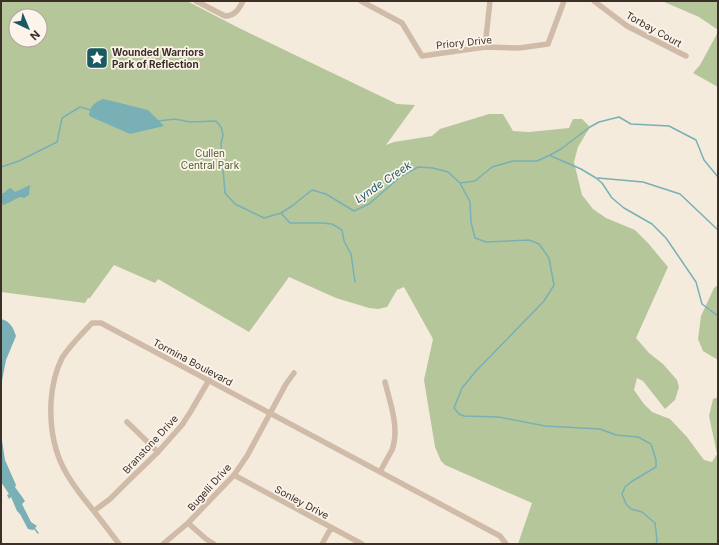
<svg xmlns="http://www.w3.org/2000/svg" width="719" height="545" viewBox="0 0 719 545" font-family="Inter,sans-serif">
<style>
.green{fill:#b6c69b;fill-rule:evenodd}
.water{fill:#78b0b6}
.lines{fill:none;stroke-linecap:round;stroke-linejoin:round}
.stream{stroke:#78b0b6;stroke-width:1.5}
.minor{stroke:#cfbba7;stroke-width:5.5}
.labels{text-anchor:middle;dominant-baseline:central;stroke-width:3.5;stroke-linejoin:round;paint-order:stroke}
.street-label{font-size:10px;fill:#3b2f28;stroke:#fcf4ea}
.poi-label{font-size:10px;font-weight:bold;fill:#3b2f28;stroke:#fcf4ea;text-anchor:start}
.park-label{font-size:10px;fill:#475c29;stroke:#fcf4ea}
.water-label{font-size:11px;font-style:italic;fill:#195961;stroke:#fcf4ea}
</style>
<rect width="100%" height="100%" fill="#f5ebdd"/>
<path class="green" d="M1,1H187L237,27L397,104L415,105L386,145L394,142L432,136L440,129L489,114H503L513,131L529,132L569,128L573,119H582L590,127L578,147L574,162L582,195L593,209L606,218L635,230L648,243L668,267L636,338L649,353L663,364L677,380L679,387L675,400L665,409L643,381L637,378L634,390L644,404L652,412L670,419L687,437L704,460L712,462L717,454L709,416L713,399L718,397V544H518L532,503L445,465L441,461L435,447L424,380L433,339L404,287L397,290L387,307L378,309L369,308L336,298L289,277L249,332L158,279L155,283L114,265L90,298H88L85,303L1,292ZM16,16H40V40H16Z
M662,1H718V30L699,17Z
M718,32V87L693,73L700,65Z
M718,285V360L703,351L698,339L701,316L714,288Z"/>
<path class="water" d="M103,99L116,102L148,110L164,126L130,134L91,117L89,115C91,105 94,103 103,99Z
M30,185L29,195L24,198L20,197L4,205L1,203V193H4L8,189L11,188L15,192Z
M1,319C10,321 13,327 16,336L6,360L1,386Z
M1,434L5,460L16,485L15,487L25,501L22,504L31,522L37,526L33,530L28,529L20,514L17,511L11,497L9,499L7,495L9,494L1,482Z"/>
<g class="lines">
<path class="stream" d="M158,121L175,119L190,122L216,121L221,127L223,135L221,144L225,193L235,204L264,218L281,213L292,206L312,190L326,194L354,211L369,204L400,177L418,167L433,168L448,172L460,183L470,202L471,222L475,238L486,242L529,240L539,244L549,258L554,285L544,301L476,371L462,388L454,408L459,414L464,416L499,417L545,426L600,429L616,435L638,437L651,444L656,460V467L631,482L625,487L622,494L626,504L631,509L642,512L655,523L657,540L656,544
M551,156L581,169L596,178L602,183L612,198L624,208L652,224L666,238L696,282L702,304L718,316
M1,167L19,161L57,142L62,118L80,107L91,110
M598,178L643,182L680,194L718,230
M460,183L475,181L492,167L513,161H537L550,155L561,149L590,127L599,122L619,117L631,124L669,126L696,140L704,160L718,177
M281,213L290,223H322L332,224L342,230L344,241L351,254L355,282
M34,528L38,533"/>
<path class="minor" d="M196,1L225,16C235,16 239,9 243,1
M361,1L402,23L422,56L485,47L519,48L548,44L564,1
M594,1L627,26L686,56
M485,47L490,1
M127,422L158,452
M380,472C384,464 388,457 392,450C400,428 390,403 385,382
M234,475L362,544
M94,511L110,499L125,484L158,452L182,425L191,411L209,380
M188,523L206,539L214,544
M119,544C108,529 97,515 85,500C77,490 69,479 63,467C53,447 50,424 51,402C52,387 55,372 62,358C70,345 82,334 92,323H101L500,536L506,544
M163,544L188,523L234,475L247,456L286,384L294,373
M322,544L331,528"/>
</g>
<defs>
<g id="sight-square" transform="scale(1.15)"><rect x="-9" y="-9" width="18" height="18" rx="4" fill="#195961" stroke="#fcf4ea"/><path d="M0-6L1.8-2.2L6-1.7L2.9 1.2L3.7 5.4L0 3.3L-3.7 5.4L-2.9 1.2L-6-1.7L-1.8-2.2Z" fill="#fff"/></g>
</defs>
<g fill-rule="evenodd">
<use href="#sight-square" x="97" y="58"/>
</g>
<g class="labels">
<g class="street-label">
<text transform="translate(654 29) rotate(29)">Torbay Court</text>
<text transform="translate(464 42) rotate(-6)">Priory Drive</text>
<text transform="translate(193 362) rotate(28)">Tormina Boulevard</text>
<text transform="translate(150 444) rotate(-47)">Branstone Drive</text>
<text transform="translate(209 487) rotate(-48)">Bugelli Drive</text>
<text transform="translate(302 502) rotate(28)">Sonley Drive</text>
</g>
<g class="poi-label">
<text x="112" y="52">Wounded Warriors<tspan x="112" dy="12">Park of Reflection</tspan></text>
</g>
<g class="park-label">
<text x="210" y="153">Cullen<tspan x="210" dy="12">Central Park</tspan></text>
</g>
<g class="water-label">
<text transform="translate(383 182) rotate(-34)">Lynde Creek</text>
</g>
</g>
<rect width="719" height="545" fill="none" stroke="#3b2f28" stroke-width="4"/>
<g transform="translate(28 28) rotate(136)"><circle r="19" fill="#fcf4ea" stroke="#afa59c"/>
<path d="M0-3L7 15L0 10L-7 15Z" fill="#195961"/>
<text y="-6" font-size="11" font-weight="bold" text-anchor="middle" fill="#3b2f28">N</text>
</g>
</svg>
